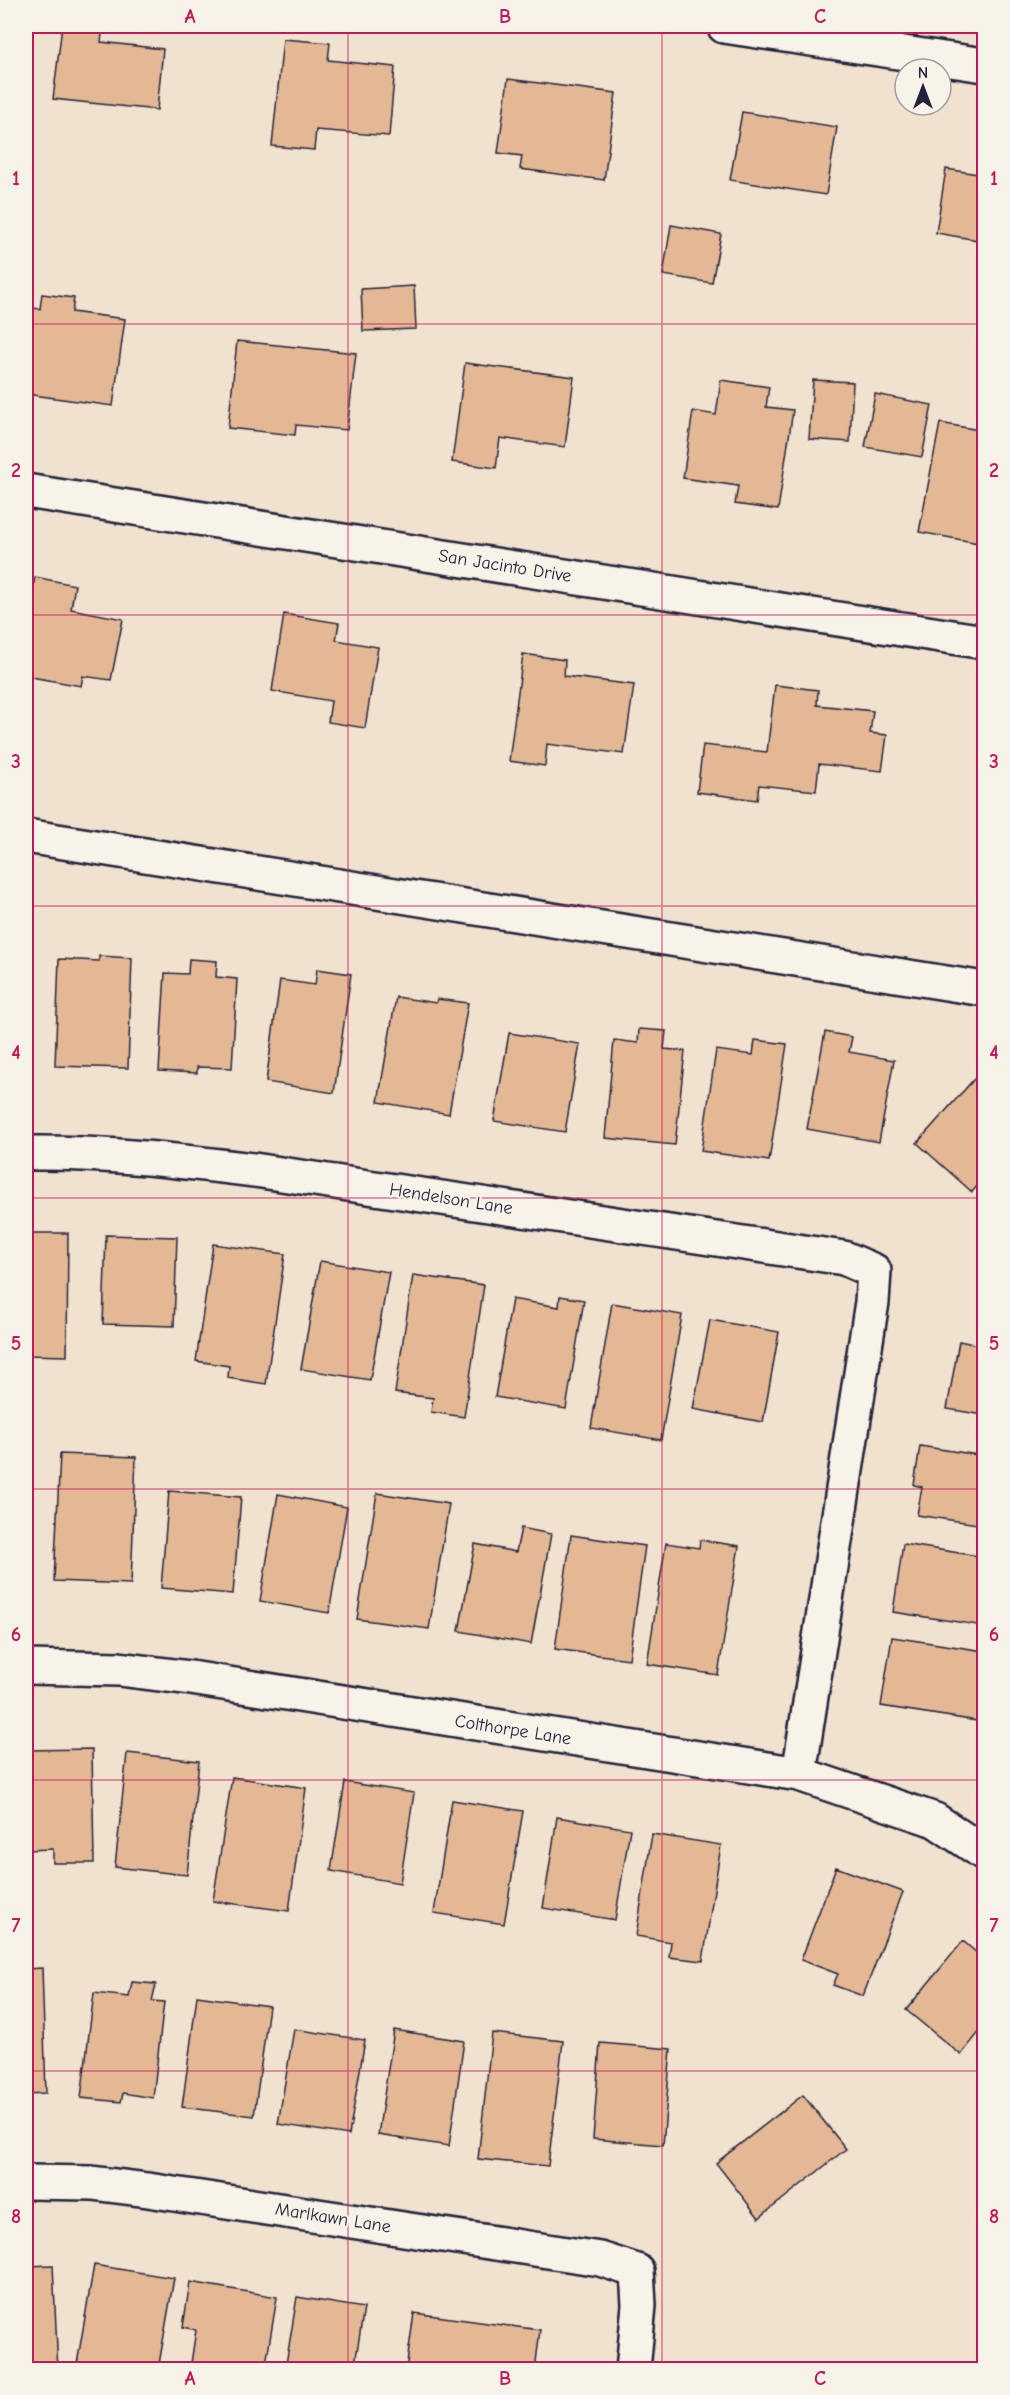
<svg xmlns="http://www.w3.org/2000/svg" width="1010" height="2395" viewBox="0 0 1010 2395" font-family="'Comic Neue',sans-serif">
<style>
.building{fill:#e4b894;stroke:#22223b;stroke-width:1.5}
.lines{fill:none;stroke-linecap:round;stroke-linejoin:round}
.street-casing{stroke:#22223b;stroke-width:38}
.secondary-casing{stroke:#22223b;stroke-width:38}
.street{stroke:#f7f3e8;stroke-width:33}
.secondary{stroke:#f7f3e8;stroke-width:33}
.grid{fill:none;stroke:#c2185b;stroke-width:1.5;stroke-opacity:0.55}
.labels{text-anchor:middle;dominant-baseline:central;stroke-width:4.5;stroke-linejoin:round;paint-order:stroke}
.street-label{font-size:18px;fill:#22223b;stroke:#f7f3e8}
.neatline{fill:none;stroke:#c2185b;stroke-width:2}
.grid-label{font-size:20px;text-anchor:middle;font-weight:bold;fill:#c2185b}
</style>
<rect width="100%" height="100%" fill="#f1e1cf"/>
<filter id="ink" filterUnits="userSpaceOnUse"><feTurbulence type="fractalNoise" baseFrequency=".0167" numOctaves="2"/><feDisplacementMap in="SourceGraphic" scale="12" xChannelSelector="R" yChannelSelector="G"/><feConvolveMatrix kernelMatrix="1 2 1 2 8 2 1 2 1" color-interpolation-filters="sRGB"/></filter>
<g filter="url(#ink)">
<path class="building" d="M62,26H103L101,42L163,49L157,110L53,99Z
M283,39L330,43L328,60L395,67L389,136L316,130L314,150L272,146Z
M508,79L616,93L604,180L520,169L522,156L498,153Z
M742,112L837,127L826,195L730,180Z
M946,169L984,175V241L936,233Z
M671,225L721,234L712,283L663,275Z
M414,286L416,329L363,331L361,289Z
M42,294L74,298L72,312L125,319L113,406L26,394V307L40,309Z
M237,341L356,353L347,430L296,425L295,435L228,428Z
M465,363L574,377L565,447L500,438L496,468L452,462Z
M721,380L769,387L766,407L793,410L778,510L735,504L738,486L683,478L693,411L716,415Z
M813,380L853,382L850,442L809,439Z
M875,394L932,405L922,457L865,447Z
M940,423L984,431V544L919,532Z
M35,577L75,585L71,609L123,619L111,680L83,676L81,686L26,676V625Z
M284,614L339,623L336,640L378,647L365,728L328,722L331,701L272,691Z
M523,654L565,660L564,676L634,685L624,754L547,744L545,766L509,761Z
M775,685L818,690L817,705L873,711L870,733L887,735L882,771L819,764L816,791L759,785L757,800L697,792L703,745L767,752Z
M99,956L132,958L128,1068L55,1066L59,959L99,961Z
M189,959L217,961L216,977L237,979L232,1068L197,1067V1073L159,1071L165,973L188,974Z
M317,969L351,974L334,1093L266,1082L280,980L315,985Z
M396,997L436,1003L437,999L468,1003L449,1114L378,1102Z
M639,1029L666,1031L664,1049L685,1051L675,1145L605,1138L614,1040L638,1043Z
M825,1032L852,1037L849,1052L894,1060L879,1142L807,1129Z
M509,1033L580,1044L565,1132L494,1121Z
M755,1040L787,1044L769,1161L701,1151L716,1050L753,1055Z
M984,1068V1178L972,1192L917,1143Z
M26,1233H68L67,1356L26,1355Z
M106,1235L177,1237L174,1326L103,1324Z
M213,1244L285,1254L266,1384L228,1378L229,1366L196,1361Z
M320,1261L389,1272L370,1380L301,1369Z
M413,1275L484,1285L464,1417L431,1412L433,1398L395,1393Z
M560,1296L584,1300L566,1409L495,1397L512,1299L559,1307Z
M612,1303L682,1315L661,1440L591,1428Z
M710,1320L779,1332L763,1422L693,1409Z
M959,1341L984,1346V1415L947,1409Z
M920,1446L984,1456V1525L917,1515L922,1487L914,1485Z
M60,1454L136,1457L131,1584L54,1581Z
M169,1491L241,1497L233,1594L161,1588Z
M377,1493L449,1504L429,1629L357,1619Z
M278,1494L347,1507L329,1613L260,1601Z
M521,1528L551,1534L531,1644L459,1631L475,1544L516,1552Z
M571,1535L645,1546L629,1659L555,1649Z
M700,1540L739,1546L718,1675L647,1664L666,1543L699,1548Z
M903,1544L984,1557V1626L893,1612Z
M892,1637L984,1651V1722L881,1706Z
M92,1749L94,1863H53V1849L26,1850V1750Z
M127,1753L199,1761L187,1875L115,1867Z
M232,1777L306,1788L289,1911L213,1901Z
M345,1782L414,1793L400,1883L331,1871Z
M452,1800L523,1811L504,1924L434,1913Z
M557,1817L630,1829L615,1920L543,1908Z
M652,1834L721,1845L703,1961L669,1957L671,1942L636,1936Z
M836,1867L903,1892L863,1996L833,1985L838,1974L801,1960Z
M963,1941L984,1959V2026L961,2055L906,2010Z
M42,1968L46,2093L26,2094V1969Z
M132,1982L156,1984L152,2001L164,2002L153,2098L123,2093L121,2102L81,2098L94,1993L129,1997Z
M197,1996L269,2006L254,2116L182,2107Z
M294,2029L365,2040L349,2135L278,2124Z
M394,2030L464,2041L449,2146L378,2135Z
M492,2033L563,2041L548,2166L478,2159Z
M600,2043L671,2049L663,2145L593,2139Z
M803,2095L846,2149L759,2218L716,2163Z
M53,2265L58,2370H26V2266Z
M94,2265L174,2278L158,2370H76Z
M190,2282L277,2297L265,2370H190L196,2330L183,2327Z
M297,2297L364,2308L354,2370H285Z
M414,2313L540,2330L535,2370H406Z"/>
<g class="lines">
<g class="street-casing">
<path id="street" d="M724,26L984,65
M26,491L984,642
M26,1153C105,1152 183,1161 261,1171L844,1258L874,1271L872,1302L799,1774
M26,1667L119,1669L191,1678L799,1774L935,1820L984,1853
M26,2182L92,2183L148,2190L600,2259L637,2271L639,2305L633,2370"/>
</g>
<g class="secondary-casing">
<path id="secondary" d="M26,836L984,989"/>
</g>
<use href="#street" class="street"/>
<use href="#secondary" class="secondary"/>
</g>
</g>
<path class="grid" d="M348,26V2370M662,26V2370M26,324H984M26,615H984M26,906H984M26,1198H984M26,1489H984M26,1780H984M26,2071H984"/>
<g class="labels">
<g class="street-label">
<text transform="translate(505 566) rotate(9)">San Jacinto Drive</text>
<text transform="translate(451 1199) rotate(9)">Hendelson Lane</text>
<text transform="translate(513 1730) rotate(9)">Colthorpe Lane</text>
<text transform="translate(333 2218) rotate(9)">Marlkawn Lane</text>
</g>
</g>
<rect width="1010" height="2395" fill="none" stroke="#f7f3e8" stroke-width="66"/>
<g transform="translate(923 87)"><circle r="28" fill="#f7f3e8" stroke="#a29fa3" stroke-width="1.5"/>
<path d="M0-4.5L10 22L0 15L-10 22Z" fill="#22223b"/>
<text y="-9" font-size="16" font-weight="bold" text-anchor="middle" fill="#22223b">N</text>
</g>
<rect x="33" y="33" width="944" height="2329" class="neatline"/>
<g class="grid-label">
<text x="190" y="23">A</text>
<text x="505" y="23">B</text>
<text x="820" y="23">C</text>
<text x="16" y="185">1</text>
<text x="994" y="185">1</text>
<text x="16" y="477">2</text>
<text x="994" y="477">2</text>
<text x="16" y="768">3</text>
<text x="994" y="768">3</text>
<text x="16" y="1059">4</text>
<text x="994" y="1059">4</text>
<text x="16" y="1350">5</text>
<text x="994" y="1350">5</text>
<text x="16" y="1641">6</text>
<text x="994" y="1641">6</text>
<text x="16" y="1932">7</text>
<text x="994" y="1932">7</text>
<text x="16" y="2223">8</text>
<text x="994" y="2223">8</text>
<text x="190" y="2385">A</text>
<text x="505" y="2385">B</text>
<text x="820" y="2385">C</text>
</g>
</svg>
